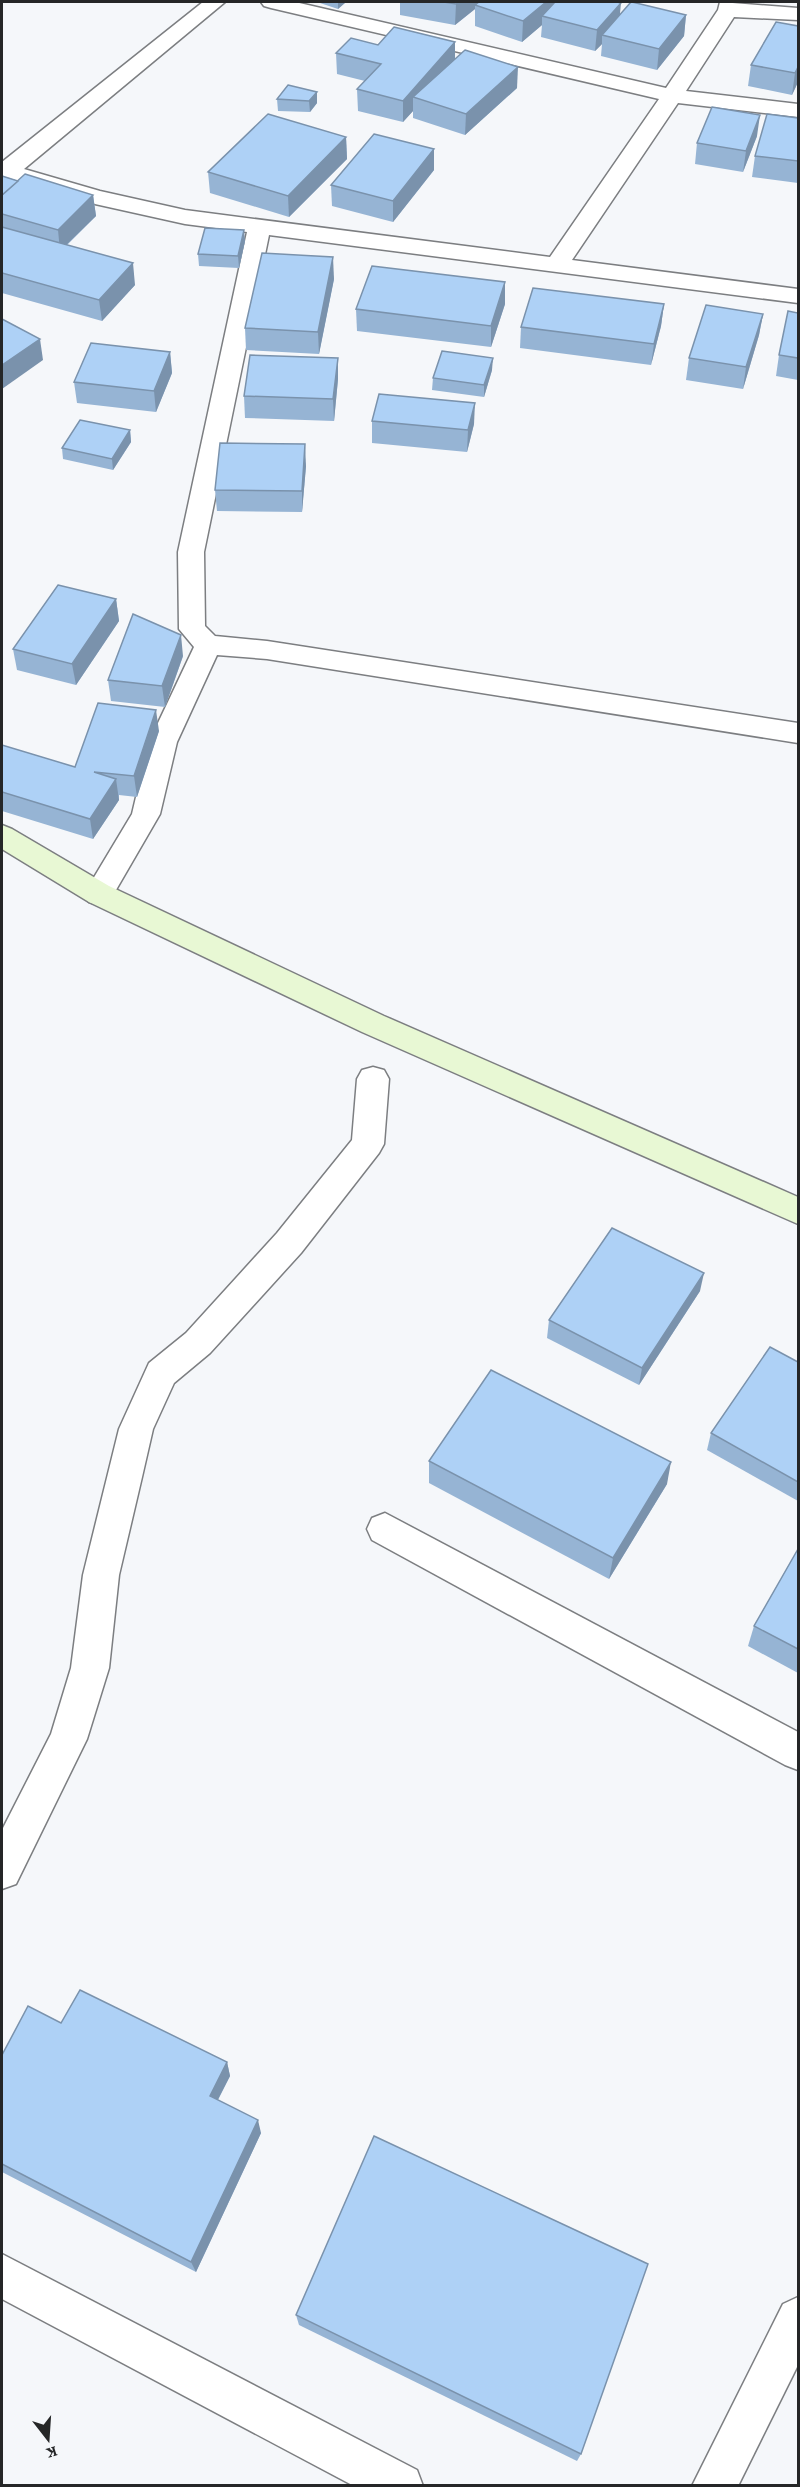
<svg xmlns="http://www.w3.org/2000/svg" width="800" height="2487" font-family="'Crimson Pro',serif">
<style>
.lines{fill:none;stroke-linecap:round;stroke-linejoin:round}
.lane-casing{stroke:#7c7e81;stroke-width:3}
.street-casing{stroke:#7c7e81;stroke-width:3}
.secondary-casing{stroke:#7c7e81;stroke-width:3}
.lane{fill:#fff;fill-rule:evenodd}
.street{fill:#fff;fill-rule:evenodd}
.secondary{fill:#e8f8d4;fill-rule:evenodd}
.wall{fill:#96b4d4}
.shaded-wall{fill:#7a92ac}
.building{fill:#aed1f6;stroke:#7a92ac;stroke-width:1.5}
</style>
<rect width="100%" height="100%" fill="#f5f7fa"/>
<g class="lines">
<defs>
<polygon id="lane" points="373,1067 384,1070 389,1079 384,1144 379,1153 301,1253 210,1353 174,1383 153,1429 142,1477 119,1575 109,1668 87,1739 16,1884 2,1889 2,1830 51,1734 71,1668 83,1575 119,1429 149,1363 186,1333 277,1233 352,1140 357,1079 362,1070"/>
<g id="street">
<polygon points="203,2 225,2 24,169 100,191 185,210 550,257 659,99 271,8 264,6 261,2 295,2 666,88 718,10 720,2 798,8 798,20 734,17 686,91 798,104 798,117 678,103 572,260 798,289 798,303 269,235 204,552 205,626 215,636 267,641 798,723 798,743 267,659 217,655 177,742 160,814 109,902 99,905 89,902 84,894 132,814 149,742 194,647 179,629 178,552 247,232 185,224 95,204 2,176 2,162"/>
<polygon points="385,1513 798,1732 798,1770 785,1765 372,1540 367,1529 372,1518"/>
<polygon points="2,2254 417,2470 423,2486 354,2486 2,2299"/>
<polygon points="798,2297 798,2365 738,2486 692,2486 783,2304"/>
</g>
<polygon id="secondary" points="2,825 12,829 109,886 384,1016 798,1197 798,1224 362,1032 89,902 2,849"/>
</defs>
<use href="#lane" class="lane-casing"/>
<use href="#street" class="street-casing"/>
<use href="#secondary" class="secondary-casing"/>
<use href="#lane" class="lane"/>
<use href="#street" class="street"/>
<use href="#secondary" class="secondary"/>
</g>
<g class="wall">
<polygon points="317,2 346,2 338,9"/>
<polygon points="400,2 617,2 620,14 686,15 684,36 657,70 601,56 602,44 595,51 541,37 542,25 522,42 475,26 475,9 455,25 400,15"/>
<polygon points="776,22 798,82 792,95 748,86 751,65"/>
<polygon points="455,42 455,59 517,88 465,135 413,118 413,111 403,122 358,111 357,89 365,81 337,74 336,53 378,45"/>
<polygon points="288,85 317,103 310,112 278,111 277,99"/>
<polygon points="798,118 798,183 752,177 755,156"/>
<polygon points="757,136 743,172 695,164 697,143"/>
<polygon points="346,137 347,159 289,217 210,193 208,172"/>
<polygon points="434,149 434,170 393,222 332,206 331,185"/>
<polygon points="2,176 18,181 93,195 96,216 67,245 135,285 102,321 2,293"/>
<polygon points="245,241 239,268 199,266 198,254"/>
<polygon points="334,279 319,354 246,350 245,328"/>
<polygon points="505,282 505,304 491,347 357,331 356,309"/>
<polygon points="664,304 661,326 651,365 520,348 521,327"/>
<polygon points="798,313 798,380 776,376 779,355"/>
<polygon points="763,314 759,335 743,389 686,380 689,358"/>
<polygon points="170,352 172,373 156,412 77,403 74,382"/>
<polygon points="338,358 338,379 334,421 245,418 244,396"/>
<polygon points="492,370 484,397 432,390 433,378"/>
<polygon points="372,421 474,424 467,452 372,443"/>
<polygon points="130,430 131,442 113,470 63,459 62,448"/>
<polygon points="306,466 302,512 217,511 215,490"/>
<polygon points="116,599 119,621 76,685 17,670 13,649"/>
<polygon points="183,656 165,707 111,701 108,680"/>
<polygon points="159,731 137,797 119,795 119,800 93,839 2,811 2,745 75,767"/>
<polygon points="700,1291 639,1385 547,1338 549,1320"/>
<polygon points="798,1362 798,1501 707,1450 711,1433"/>
<polygon points="429,1461 667,1484 609,1579 429,1483"/>
<polygon points="798,1549 798,1673 748,1646 754,1626"/>
<polygon points="61,2023 227,2062 230,2076 218,2100 261,2133 196,2272 2,2172 2,2055"/>
<polygon points="296,2315 581,2454 577,2461 299,2325"/>
</g>
<g class="shaded-wall">
<polygon points="338,2 346,2 338,9"/>
<polygon points="458,2 484,2 475,5 475,9 455,25 456,4"/>
<polygon points="546,2 565,2 542,16 542,25 522,42 523,21"/>
<polygon points="621,3 619,24 602,35 602,44 595,51 597,30"/>
<polygon points="686,15 684,36 657,70 659,49"/>
<polygon points="455,42 455,63 413,97 413,111 403,122 403,101"/>
<polygon points="518,67 517,88 465,135 466,114"/>
<polygon points="798,67 798,82 792,95 795,73"/>
<polygon points="317,92 317,103 310,112 309,101"/>
<polygon points="760,115 757,136 743,172 746,151"/>
<polygon points="346,137 347,159 289,217 288,196"/>
<polygon points="434,149 434,170 393,222 393,201"/>
<polygon points="93,195 96,216 60,251 58,230"/>
<polygon points="244,230 245,241 239,268 238,256"/>
<polygon points="333,257 334,279 319,354 318,332"/>
<polygon points="133,263 135,285 102,321 99,300"/>
<polygon points="505,282 505,304 491,347 491,326"/>
<polygon points="664,304 661,326 651,365 654,344"/>
<polygon points="763,314 759,335 743,389 746,367"/>
<polygon points="40,339 43,360 2,389 2,365"/>
<polygon points="170,352 172,373 156,412 154,391"/>
<polygon points="338,358 338,379 334,421 333,399"/>
<polygon points="493,358 492,370 484,397 484,385"/>
<polygon points="475,403 474,424 467,452 468,430"/>
<polygon points="130,430 131,442 113,470 112,459"/>
<polygon points="305,444 306,466 302,512 302,491"/>
<polygon points="116,599 119,621 76,685 72,664"/>
<polygon points="181,635 183,656 165,707 162,686"/>
<polygon points="156,710 159,731 137,797 134,776"/>
<polygon points="116,779 119,800 93,839 90,819"/>
<polygon points="704,1273 700,1291 639,1385 642,1368"/>
<polygon points="671,1462 667,1484 609,1579 613,1558"/>
<polygon points="227,2062 230,2076 213,2109 210,2096"/>
<polygon points="258,2120 261,2133 196,2272 191,2262"/>
</g>
<g class="building">
<polygon points="444,2 458,2 456,4"/>
<polygon points="479,2 546,2 523,21 475,5"/>
<polygon points="555,2 617,2 621,3 597,30 542,16"/>
<polygon points="631,2 632,2 686,15 659,49 602,35"/>
<polygon points="776,22 798,26 798,67 795,73 751,65"/>
<polygon points="394,27 455,42 403,101 357,89 381,64 336,53 351,38 378,45"/>
<polygon points="465,50 518,67 466,114 413,97"/>
<polygon points="288,85 317,92 309,101 277,99"/>
<polygon points="712,107 760,115 746,151 697,143"/>
<polygon points="268,114 346,137 288,196 208,172"/>
<polygon points="767,114 798,118 798,161 755,156"/>
<polygon points="374,134 434,149 393,201 331,185"/>
<polygon points="25,174 93,195 58,230 2,214 2,195"/>
<polygon points="2,176 18,181 2,195"/>
<polygon points="2,227 133,263 99,300 2,273"/>
<polygon points="205,228 244,230 238,256 198,254"/>
<polygon points="262,253 333,257 318,332 245,328"/>
<polygon points="372,266 505,282 491,326 356,309"/>
<polygon points="533,288 664,304 654,344 521,327"/>
<polygon points="706,305 763,314 746,367 689,358"/>
<polygon points="788,311 798,313 798,358 779,355"/>
<polygon points="2,319 40,339 2,365"/>
<polygon points="91,343 170,352 154,391 74,382"/>
<polygon points="442,351 493,358 484,385 433,378"/>
<polygon points="250,355 338,358 333,399 244,396"/>
<polygon points="379,394 475,403 468,430 372,421"/>
<polygon points="80,420 130,430 112,459 62,448"/>
<polygon points="220,443 305,444 302,491 215,490"/>
<polygon points="58,585 116,599 72,664 13,649"/>
<polygon points="133,614 181,635 162,686 108,680"/>
<polygon points="98,703 156,710 134,776 94,772 116,779 90,819 2,792 2,745 75,767"/>
<polygon points="612,1228 704,1273 642,1368 549,1320"/>
<polygon points="770,1347 798,1362 798,1482 711,1433"/>
<polygon points="491,1370 671,1462 613,1558 429,1461"/>
<polygon points="798,1549 798,1649 754,1626"/>
<polygon points="80,1990 227,2062 210,2096 258,2120 191,2262 2,2164 2,2055 28,2006 61,2023"/>
<polygon points="374,2136 648,2264 581,2454 296,2315"/>
</g>
<rect width="800" height="2487" fill="none" stroke="#252627" stroke-width="6"/>
<g transform="translate(48 2439) rotate(163)" stroke="#f5f7fa" stroke-width="4.5" paint-order="stroke">
<path d="M0-4.5L10 22L0 15L-10 22Z" fill="#252627"/>
<text y="-9" font-size="16" font-weight="bold" text-anchor="middle" fill="#252627">K</text>
</g>
</svg>
